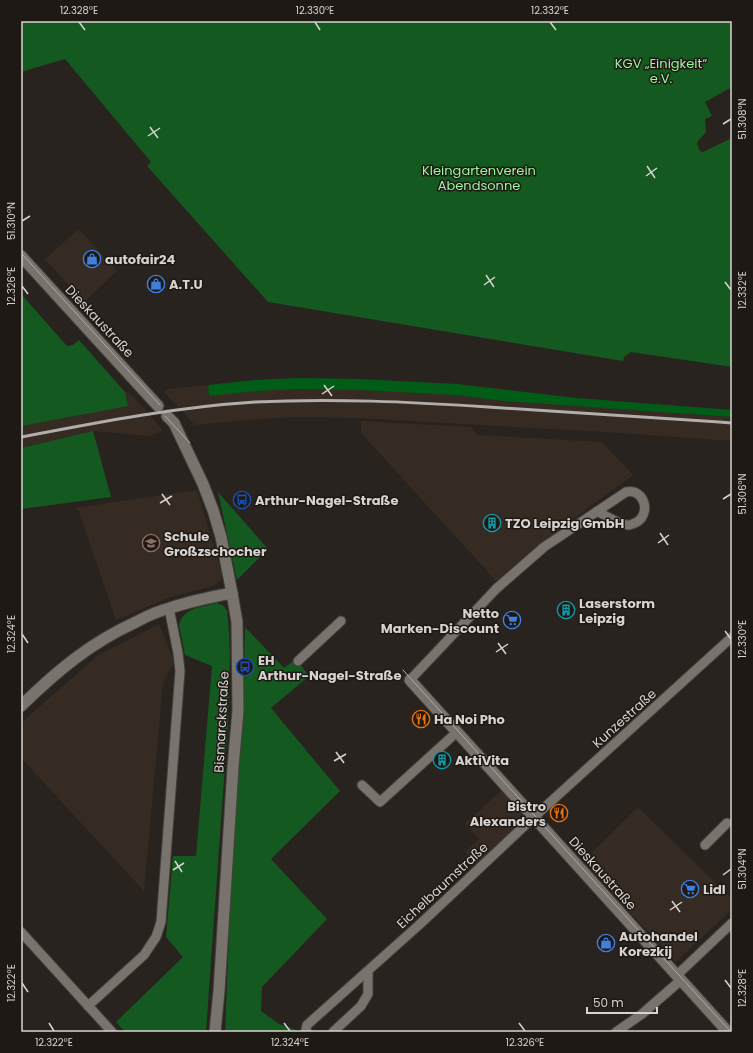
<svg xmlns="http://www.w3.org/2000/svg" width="753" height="1053" font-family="Poppins,sans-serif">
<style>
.built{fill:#352b23}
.green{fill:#14591f}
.forest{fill:#005c16}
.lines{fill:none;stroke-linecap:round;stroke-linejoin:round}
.minor-casing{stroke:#44403c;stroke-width:11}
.tertiary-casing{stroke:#44403c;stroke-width:13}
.secondary-casing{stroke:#44403c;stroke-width:13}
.minor{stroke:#79736d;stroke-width:9}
.tertiary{stroke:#79736d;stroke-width:11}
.secondary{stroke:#79736d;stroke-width:11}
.tram{stroke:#b1adaa;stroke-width:1}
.rail{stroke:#b1adaa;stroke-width:3}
.ticks{fill:none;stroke:#d7d3d0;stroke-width:1.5}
.labels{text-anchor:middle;stroke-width:3;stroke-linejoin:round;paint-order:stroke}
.park-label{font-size:13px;fill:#95f99b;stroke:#1f1915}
.poi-label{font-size:13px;font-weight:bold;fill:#d7d3d0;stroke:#1f1915;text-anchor:start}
.street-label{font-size:13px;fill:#d7d3d0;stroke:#1f1915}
.neatline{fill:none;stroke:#d7d3d0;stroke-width:1.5}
.ticks-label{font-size:10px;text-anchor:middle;fill:#d7d3d0}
</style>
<rect width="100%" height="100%" fill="#28231e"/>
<g class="built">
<polygon points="79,229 117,271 84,302 45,259"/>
<polygon points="299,378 359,379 457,384 576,398 732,410 732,441 620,433 358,418 299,417 258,419 195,425 164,392 168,389 208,385 255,380"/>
<polygon points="125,392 132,395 162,429 160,432 150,436 93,431 21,448 21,414"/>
<polygon points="361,421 471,427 478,435 602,442 633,475 535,547 497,582 361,433"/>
<polygon points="197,490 222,574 221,580 213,586 168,598 116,620 79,512 75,508"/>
<polygon points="159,624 174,661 163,683 144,891 21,758 21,723 97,656"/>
<polygon points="502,790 531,822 479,868 465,852 479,839 465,823"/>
<polygon points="638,807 732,899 732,909 676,962 583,861"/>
</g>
<g class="green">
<polygon points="21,21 732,21 732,87 705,102 712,116 705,119 706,132 698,141 697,144 700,151 703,152 732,138 732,367 631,352 624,357 623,361 268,302 147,166 151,162 65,59 21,72"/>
<polygon points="21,294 67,346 73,345 79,340 125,392 128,406 21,426"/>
<polygon points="93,431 111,497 21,509 21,448"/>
<polygon points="218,492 268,549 237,580 235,571"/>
<path d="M217 603 224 606 227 611 229 632 230 656 228 723 206 1032H125L116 1022 183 957 166 937 173 856H196L212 666 185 655 179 625C183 607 203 607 217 603Z"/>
<polygon points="245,627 284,668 296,659 309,676 271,708 340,791 271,859 327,919 262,987 261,1011 279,1024 294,1029 297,1032 225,1032 232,854 243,707"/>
</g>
<polygon class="forest" points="299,378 359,379 457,384 576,398 732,410 732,417 505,401 456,395 359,390 299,389 256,391 209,396 208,385 255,380"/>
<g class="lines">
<defs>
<g id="minor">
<polyline points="298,661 341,621"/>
<path d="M410 680 496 589 544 547 626 492C645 488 652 515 635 523 634 523 631 525 629 525 620 525 606 516 597 511"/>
<polyline points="362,785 380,802 457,732"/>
<polyline points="705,845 727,823"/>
<polyline points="21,932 112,1032"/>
<polyline points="677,975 732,923"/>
<polyline points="88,1006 144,955 156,937 161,922 180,671 178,653 169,608"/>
<polyline points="307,1032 306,1029 307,1025 419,925 535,816 732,637"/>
<polyline points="333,1032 361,1006 368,994 368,971"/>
<polyline points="616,1032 642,1014 681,980"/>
</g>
<g id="tertiary">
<polyline points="174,423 203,484 213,510 221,537 232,593 237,622 238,711 233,767 219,991 215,1032"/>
<path d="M21 706C57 671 90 643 136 622 147 616 158 611 170 608 191 601 211 597 232 593"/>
</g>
<g id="secondary">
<polyline points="21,256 158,406"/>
<polyline points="167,416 174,423"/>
<polyline points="410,680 728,1032"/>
</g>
</defs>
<use href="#minor" class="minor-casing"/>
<use href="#tertiary" class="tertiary-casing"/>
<use href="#secondary" class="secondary-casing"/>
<use href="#minor" class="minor"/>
<use href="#tertiary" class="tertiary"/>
<use href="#secondary" class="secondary"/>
<g class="tram">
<polyline points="21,253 160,405"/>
<polyline points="165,416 190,443"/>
<polyline points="403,670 678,974 731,1032"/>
</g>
<path class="rail" d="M21 437C99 422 176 407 255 402 333 398 411 402 488 407 570 412 651 417 732 423"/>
</g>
<path class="ticks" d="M79 22 85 30M315 22 320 30M550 22 556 30M723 124 731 119M150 127 158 138M148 136 160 128M647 166 655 178M646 176 657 168M22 221 30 216M486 275 494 287M725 282 731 290M484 285 495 277M22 286 28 294M324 385 332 396M322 394 334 386M162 494 170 505M723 499 731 494M160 503 172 496M660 533 668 545M658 543 669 535M725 631 731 639M22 634 28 643M498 643 506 654M496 652 508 644M336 752 344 763M334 761 346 754M175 861 182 872M173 870 184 863M723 875 731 869M672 901 680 912M670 910 682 902M725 980 731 988M22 983 28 992M49 1023 54 1031M284 1023 290 1031M519 1023 525 1031"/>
<defs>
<symbol id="shop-ring" viewBox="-11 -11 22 22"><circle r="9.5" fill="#1f1915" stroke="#3f7fe0" stroke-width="1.5"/><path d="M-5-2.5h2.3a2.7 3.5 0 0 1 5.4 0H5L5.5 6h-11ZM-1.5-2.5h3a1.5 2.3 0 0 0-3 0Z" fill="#3f7fe0"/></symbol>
<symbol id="bus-ring" viewBox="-11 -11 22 22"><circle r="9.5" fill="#1f1915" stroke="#1a4fb4" stroke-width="1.5"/><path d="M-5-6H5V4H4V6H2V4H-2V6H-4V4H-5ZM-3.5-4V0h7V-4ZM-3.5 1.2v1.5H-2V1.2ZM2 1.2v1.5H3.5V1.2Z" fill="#1a4fb4"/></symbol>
<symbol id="building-ring" viewBox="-11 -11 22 22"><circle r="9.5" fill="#1f1915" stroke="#0f9aa8" stroke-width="1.5"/><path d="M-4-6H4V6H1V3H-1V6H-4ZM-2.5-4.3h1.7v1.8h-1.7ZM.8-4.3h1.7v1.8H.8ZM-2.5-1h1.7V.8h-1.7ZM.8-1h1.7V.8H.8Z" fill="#0f9aa8"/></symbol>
<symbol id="school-ring" viewBox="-11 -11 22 22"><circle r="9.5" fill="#1f1915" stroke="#8d6e63" stroke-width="1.5"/><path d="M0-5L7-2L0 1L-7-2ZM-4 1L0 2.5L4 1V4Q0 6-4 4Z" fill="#8d6e63"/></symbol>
<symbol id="supermarket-ring" viewBox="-11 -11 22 22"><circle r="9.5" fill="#1f1915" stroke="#3f7fe0" stroke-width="1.5"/><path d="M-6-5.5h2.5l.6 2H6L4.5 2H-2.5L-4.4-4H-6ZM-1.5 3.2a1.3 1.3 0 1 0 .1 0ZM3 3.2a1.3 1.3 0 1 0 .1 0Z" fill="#3f7fe0"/></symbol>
<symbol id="restaurant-ring" viewBox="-11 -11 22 22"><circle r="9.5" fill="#1f1915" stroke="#e8710a" stroke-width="1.5"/><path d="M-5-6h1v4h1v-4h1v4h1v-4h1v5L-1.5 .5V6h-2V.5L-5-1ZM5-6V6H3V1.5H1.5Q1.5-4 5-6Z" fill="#e8710a"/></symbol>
</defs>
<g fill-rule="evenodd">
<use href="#shop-ring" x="82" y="249" width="20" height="20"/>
<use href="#shop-ring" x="146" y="274" width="20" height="20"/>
<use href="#bus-ring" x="232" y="490" width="20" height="20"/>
<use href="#building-ring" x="482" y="513" width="20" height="20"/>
<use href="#school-ring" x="141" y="533" width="20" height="20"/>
<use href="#building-ring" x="556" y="600" width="20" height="20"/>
<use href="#supermarket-ring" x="502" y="610" width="20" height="20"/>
<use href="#bus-ring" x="235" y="657" width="20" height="20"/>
<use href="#restaurant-ring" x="411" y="709" width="20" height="20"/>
<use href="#building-ring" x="432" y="750" width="20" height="20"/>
<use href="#restaurant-ring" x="549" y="803" width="20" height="20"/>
<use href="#supermarket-ring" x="680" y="879" width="20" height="20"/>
<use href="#shop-ring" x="596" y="933" width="20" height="20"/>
</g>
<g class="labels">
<g class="park-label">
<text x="661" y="68">KGV „Einigkeit“<tspan x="661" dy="15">e.V.</tspan></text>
<text x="479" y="175">Kleingartenverein<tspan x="479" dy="15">Abendsonne</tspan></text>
</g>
<g class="poi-label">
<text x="105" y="264">autofair24</text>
<text x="169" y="289">A.T.U</text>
<text x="255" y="505">Arthur-Nagel-Straße</text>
<text x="505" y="528">TZO Leipzig GmbH</text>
<text x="164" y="541">Schule<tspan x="164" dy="15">Großzschocher</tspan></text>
<text x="579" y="608">Laserstorm<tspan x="579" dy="15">Leipzig</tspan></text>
<text x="499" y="618" text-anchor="end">Netto<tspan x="499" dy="15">Marken-Discount</tspan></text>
<text x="258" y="665">EH<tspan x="258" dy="15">Arthur-Nagel-Straße</tspan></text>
<text x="434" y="724">Ha Noi Pho</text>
<text x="455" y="765">AktiVita</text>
<text x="546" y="811" text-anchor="end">Bistro<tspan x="546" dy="15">Alexanders</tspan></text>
<text x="703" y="894">Lidl</text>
<text x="619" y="941">Autohandel<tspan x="619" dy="15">Korezkij</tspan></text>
</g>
<g class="street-label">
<text transform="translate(100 321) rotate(47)" y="5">Dieskaustraße</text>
<text transform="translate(624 718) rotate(-42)" y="5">Kunzestraße</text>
<text transform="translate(221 722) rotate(-87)" y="5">Bismarckstraße</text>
<text transform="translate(603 873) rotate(48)" y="5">Dieskaustraße</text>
<text transform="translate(442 885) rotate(-43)" y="5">Eichelbaumstraße</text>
</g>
</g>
<rect width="753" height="1053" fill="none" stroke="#1f1915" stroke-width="44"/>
<path d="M587 1007v6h70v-6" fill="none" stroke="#d7d3d0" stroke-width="2"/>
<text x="593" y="1007" font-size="12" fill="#d7d3d0" stroke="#1f1915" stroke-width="3" paint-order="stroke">50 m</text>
<rect x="22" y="22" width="709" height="1009" class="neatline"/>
<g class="ticks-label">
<text x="79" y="14">12.328°E</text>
<text x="315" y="14">12.330°E</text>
<text x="550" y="14">12.332°E</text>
<text transform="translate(742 119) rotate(-90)" y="4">51.308°N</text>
<text transform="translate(11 221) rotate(-90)" y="4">51.310°N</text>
<text transform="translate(11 286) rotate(-90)" y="4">12.326°E</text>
<text transform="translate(742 290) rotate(-90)" y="4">12.332°E</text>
<text transform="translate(742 494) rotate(-90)" y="4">51.306°N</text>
<text transform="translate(11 634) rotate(-90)" y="4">12.324°E</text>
<text transform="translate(742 639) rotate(-90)" y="4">12.330°E</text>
<text transform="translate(742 869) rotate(-90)" y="4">51.304°N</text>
<text transform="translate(11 983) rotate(-90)" y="4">12.322°E</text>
<text transform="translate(742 988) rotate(-90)" y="4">12.328°E</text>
<text x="54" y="1046">12.322°E</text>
<text x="290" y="1046">12.324°E</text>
<text x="525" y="1046">12.326°E</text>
</g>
</svg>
